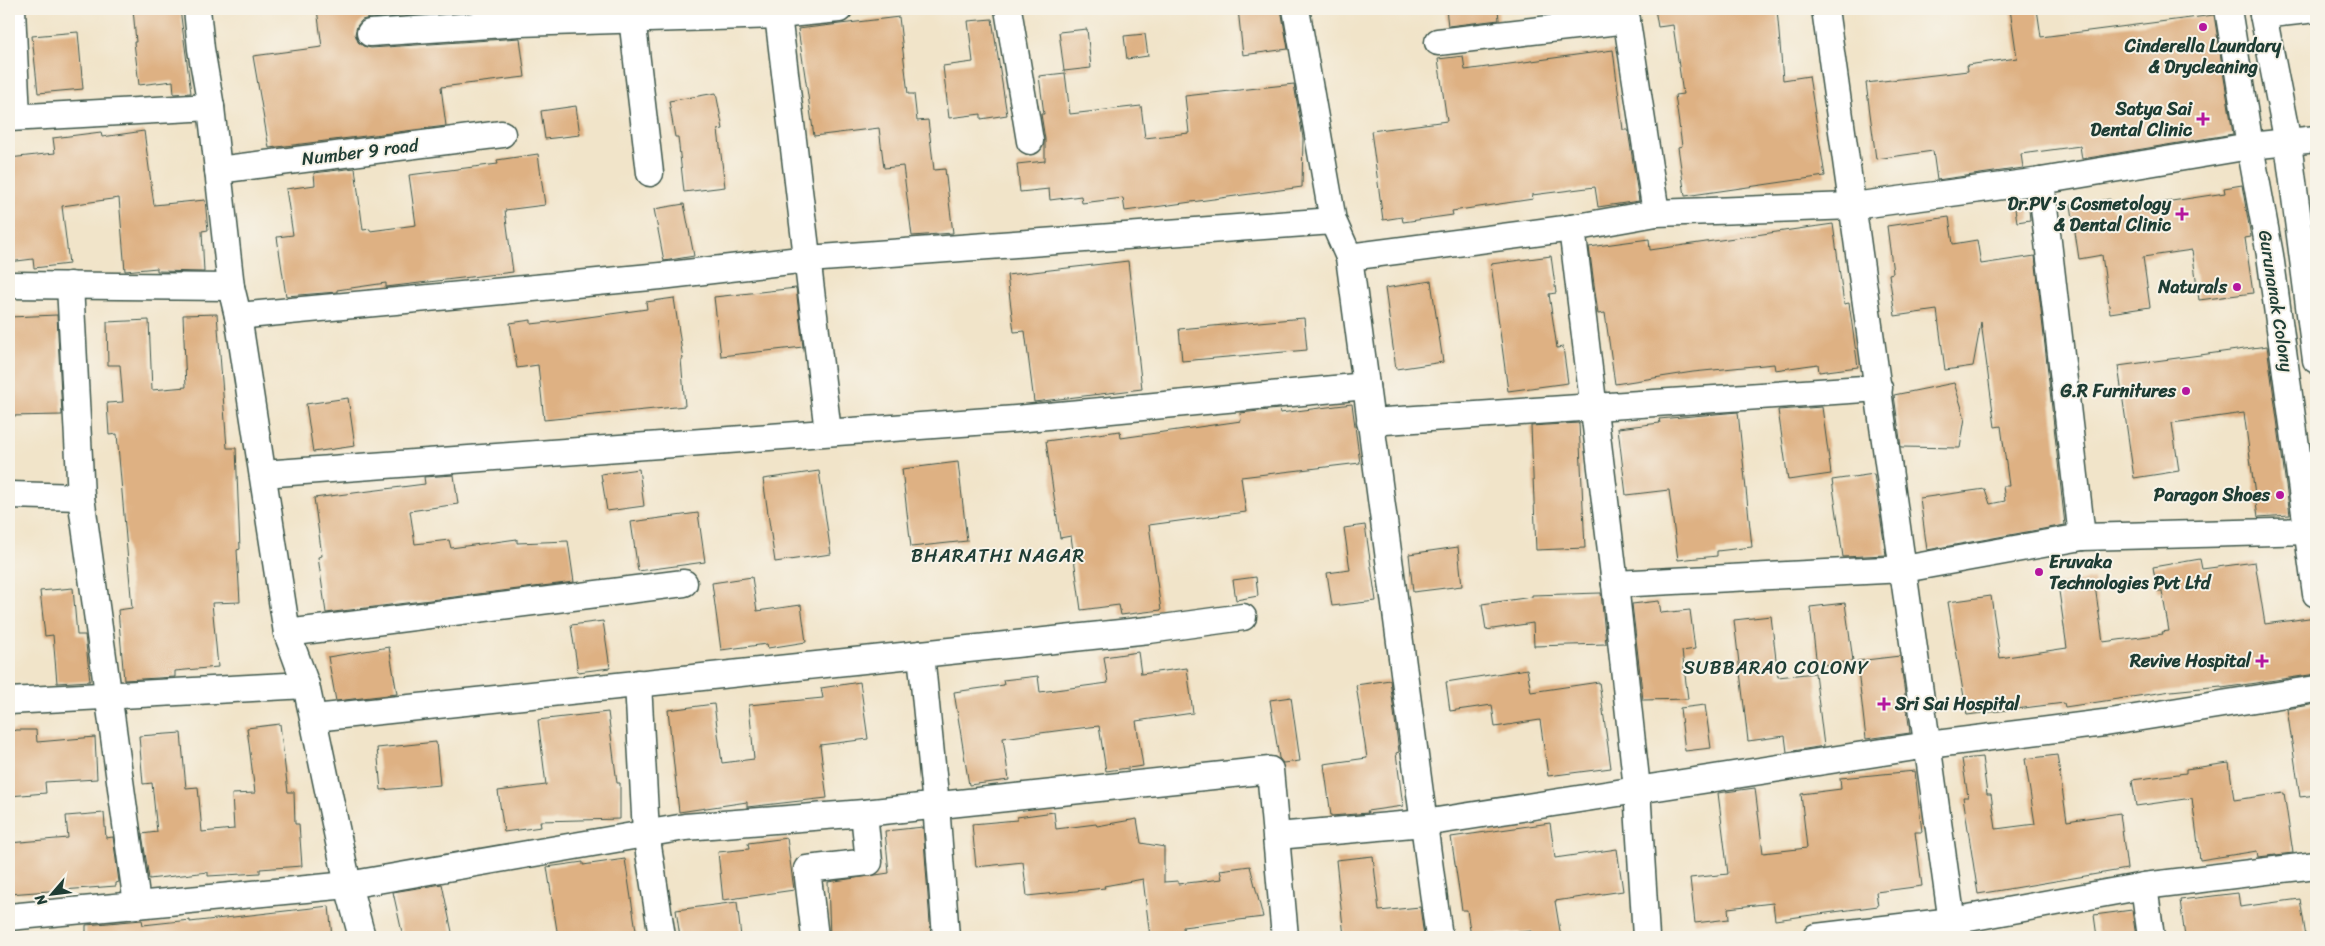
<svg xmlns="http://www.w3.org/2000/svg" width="2325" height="946" font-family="Sriracha,sans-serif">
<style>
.building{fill:#deb183}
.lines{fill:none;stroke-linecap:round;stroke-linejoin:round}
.minor-casing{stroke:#3e564a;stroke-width:29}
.minor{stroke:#fff;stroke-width:26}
.poi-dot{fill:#b5179e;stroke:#f7f3e8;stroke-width:2}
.labels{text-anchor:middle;stroke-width:4;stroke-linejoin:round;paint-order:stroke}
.poi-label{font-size:18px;font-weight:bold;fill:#1f3d34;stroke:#f7f3e8;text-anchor:end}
.street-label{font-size:18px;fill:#1f3d34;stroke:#f7f3e8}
.neighbourhood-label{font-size:19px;letter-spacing:1px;fill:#1f3d34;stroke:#f7f3e8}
</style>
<rect width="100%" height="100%" fill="#f7f3e8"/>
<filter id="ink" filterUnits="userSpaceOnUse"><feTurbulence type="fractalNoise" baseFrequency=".02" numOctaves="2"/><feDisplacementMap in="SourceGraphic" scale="10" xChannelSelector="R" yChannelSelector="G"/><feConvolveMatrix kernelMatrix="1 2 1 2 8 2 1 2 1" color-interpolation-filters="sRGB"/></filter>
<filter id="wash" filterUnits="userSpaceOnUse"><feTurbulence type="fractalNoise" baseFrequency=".0096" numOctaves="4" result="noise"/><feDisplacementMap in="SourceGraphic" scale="20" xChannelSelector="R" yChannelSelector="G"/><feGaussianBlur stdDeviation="1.12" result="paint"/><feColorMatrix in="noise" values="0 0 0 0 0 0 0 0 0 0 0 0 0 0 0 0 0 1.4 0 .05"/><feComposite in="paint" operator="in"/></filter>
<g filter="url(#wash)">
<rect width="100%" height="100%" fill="#f1e4c9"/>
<g id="blocks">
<g class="building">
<polygon points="133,9 180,9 191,93 174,94 173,81 139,85 134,42 136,42"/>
<polygon points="317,9 507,9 369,18 362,20 357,26 355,34 358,42 363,46 371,48 520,38 525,77 441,87 446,126 269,148 253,56 322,47"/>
<polygon points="1238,9 1281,9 1288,49 1243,55"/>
<polygon points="1446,9 1498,9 1499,20 1448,26"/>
<polygon points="1655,9 1777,9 1783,80 1809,76 1825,176 1685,196 1678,147 1682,146 1675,95 1683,94 1673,25 1658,27"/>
<polygon points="2010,9 2037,9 2041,37 2214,15 2233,134 2082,159 2080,146 2021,154 2023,168 1937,180 1933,151 1876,159 1866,83 1968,71 1967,65 2017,58"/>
<polygon points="899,17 908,94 914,94 917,121 928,120 934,170 945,169 953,233 912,236 903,166 884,168 879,128 814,136 798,29"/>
<polygon points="992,19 1007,115 981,119 981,114 949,118 943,66 973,62 968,21"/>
<polygon points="1087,29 1091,68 1064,71 1059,32"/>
<polygon points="78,32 83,89 38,93 32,36"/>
<polygon points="1145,34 1148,56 1127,59 1124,36"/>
<polygon points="1613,50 1623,130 1628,130 1639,201 1598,207 1595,187 1532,195 1533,199 1452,211 1453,215 1403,222 1402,217 1383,220 1371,131 1447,121 1438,59 1463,56 1465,70"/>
<polygon points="1065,73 1070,114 1141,106 1145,138 1189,133 1185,96 1294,84 1303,138 1302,187 1125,211 1123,198 1082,203 1081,196 1050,200 1049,189 1020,192 1017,164 1045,161 1045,139 1041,114 1044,114 1039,76"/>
<polygon points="716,93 723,129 718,130 725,187 684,192 678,137 675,137 669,101"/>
<polygon points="576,106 580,135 545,139 541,111"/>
<polygon points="144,131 154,205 205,200 208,230 202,231 204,272 157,271 157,268 125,271 119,198 62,206 69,264 34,268 33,259 9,262 9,158 55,153 53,138 101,132 102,137"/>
<polygon points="538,154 545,205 505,210 513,272 386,287 386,283 337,290 337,292 286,296 277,237 293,235 286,189 315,185 314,173 355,168 363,230 370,229 370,231 416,225 409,175 498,164 497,160"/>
<polygon points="2242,185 2251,237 2245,238 2253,293 2199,300 2192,250 2143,257 2150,307 2110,313 2102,255 2079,259 2071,205 2110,199 2112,210 2225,193 2224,188"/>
<polygon points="2028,200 2030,220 2017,222 2014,202"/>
<polygon points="684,204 694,256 664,261 654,209"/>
<polygon points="1949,217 1953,244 1977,240 1981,264 2035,256 2065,525 1927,550 1920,498 1985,489 1990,504 2005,501 2003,486 2009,486 2001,426 1995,427 1981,322 1973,366 1945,370 1937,310 1895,316 1889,274 1893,273 1887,226"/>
<polygon points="1833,224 1844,304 1849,303 1858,367 1819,372 1818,364 1775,370 1774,364 1693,372 1615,384 1605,313 1598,314 1589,247 1649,239 1650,250"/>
<polygon points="1551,256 1556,293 1549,294 1557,348 1563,347 1568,383 1508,391 1491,264"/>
<polygon points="1128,261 1142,389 1034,402 1025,331 1014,332 1007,275"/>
<polygon points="1431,281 1443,362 1396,369 1385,288"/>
<polygon points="796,288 803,347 721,356 714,297"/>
<polygon points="674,298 683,359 681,359 685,406 544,420 538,365 517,368 510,323 531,320 531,324 559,321 647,309 646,302"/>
<polygon points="217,314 227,448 236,448 240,549 237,550 240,602 212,603 218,667 175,671 175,677 124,680 118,610 132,608 117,434 109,435 107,403 123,402 120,365 108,365 107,322 149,320 152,390 186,387 183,315"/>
<polygon points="57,315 62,415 9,416 9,317"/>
<polygon points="1304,318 1307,350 1182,361 1179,329"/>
<polygon points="2267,346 2290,515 2258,517 2244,413 2172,423 2179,471 2134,478 2118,366"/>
<polygon points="1954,383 1965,418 1960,448 1901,447 1894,395"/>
<polygon points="348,398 355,446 313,452 306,404"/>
<polygon points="1352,404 1360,463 1241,477 1246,512 1149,525 1161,610 1121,615 1119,605 1081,610 1071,536 1060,538 1046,441 1120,431 1121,438 1241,421 1240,413 1279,409 1280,413"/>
<polygon points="1822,407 1831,474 1788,480 1778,410"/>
<polygon points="1738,412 1752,547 1717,551 1717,556 1678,560 1669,490 1626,495 1618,428 1660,423 1659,419"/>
<polygon points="1579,423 1585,548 1536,550 1531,426"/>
<polygon points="958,462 967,541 911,547 902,469"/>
<polygon points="639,469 644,506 607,511 601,474"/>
<polygon points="819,471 831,554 775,562 763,479"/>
<polygon points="1874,474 1886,555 1843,557 1832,480"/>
<polygon points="454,475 458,504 410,511 415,544 449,540 451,548 517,539 517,543 568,541 574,582 326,613 318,557 322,556 314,498 425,484 424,477"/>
<polygon points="698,513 705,562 638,571 631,522"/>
<polygon points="1365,525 1376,601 1332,606 1327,573 1350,570 1344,528"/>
<polygon points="1458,547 1462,586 1413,592 1409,554"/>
<polygon points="2200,559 2202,569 2255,562 2265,624 2316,617 2316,674 2222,688 2221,686 2171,691 2065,707 2064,703 1967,715 1948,602 1991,596 2000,658 2067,648 2058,584 2094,579 2103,642 2163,634 2162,632 2169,631 2162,591 2157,591 2153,567"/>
<polygon points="752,577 757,611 801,605 806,642 768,648 767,644 721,650 712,583"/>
<polygon points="1256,577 1258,596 1236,600 1233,580"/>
<polygon points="73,588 77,635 85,635 90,681 57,683 53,635 45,636 40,591"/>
<polygon points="1601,593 1606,644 1534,646 1533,623 1486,630 1482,604 1532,597 1532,595"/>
<polygon points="1659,601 1661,613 1690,610 1695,649 1682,651 1688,699 1643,700 1632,604"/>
<polygon points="1845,603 1853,661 1817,666 1810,607"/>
<polygon points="1771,616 1778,677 1815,673 1824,746 1787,752 1785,736 1748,741 1734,620"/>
<polygon points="603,621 610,668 578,672 571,625"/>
<polygon points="389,647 397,694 336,701 328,657"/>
<polygon points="1138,652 1141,674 1187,668 1193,713 1136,721 1143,766 1106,771 1099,726 1063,730 1003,738 1009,780 969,785 954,692 1004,685 1003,680 1038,676 1040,692 1108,683 1104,657"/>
<polygon points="1900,656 1910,733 1866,739 1857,661"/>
<polygon points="1527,669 1531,692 1599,682 1611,768 1548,776 1540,720 1495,727 1492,705 1450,711 1446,682"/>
<polygon points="1390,680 1399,752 1396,753 1403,806 1367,811 1368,813 1331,816 1324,764 1367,758 1356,685"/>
<polygon points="860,682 868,739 820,745 827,798 747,807 747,802 679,812 668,710 714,704 722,763 754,759 749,705 823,698 821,688"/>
<polygon points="1291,697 1300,761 1283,763 1279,758 1270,700"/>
<polygon points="2316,704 2316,795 2300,797 2287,709"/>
<polygon points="1705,705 1711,748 1685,751 1680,708"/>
<polygon points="608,712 617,783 620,783 620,819 540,821 541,827 504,832 498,791 546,785 538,720"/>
<polygon points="280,724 288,792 294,792 295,824 299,824 302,866 260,869 260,873 208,876 208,872 149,879 142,834 157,832 152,783 143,784 139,736 181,733 186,788 198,787 202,832 234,829 232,794 255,793 247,728"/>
<polygon points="16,730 36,730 37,742 95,737 97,779 45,782 46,793 9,796 9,732"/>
<polygon points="436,742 440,785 381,790 377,748"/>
<polygon points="2057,755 2067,821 2120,813 2127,869 1978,894 1963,797 1968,797 1962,759 1982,757 1987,794 1991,794 1996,829 2035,824 2025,759"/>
<polygon points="2229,763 2234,800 2284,793 2293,853 2258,857 2257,851 2200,860 2192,798 2136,806 2132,780 2186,773 2186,769"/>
<polygon points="1915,771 1922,832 1915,832 1922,886 1876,892 1878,906 1775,920 1773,903 1728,908 1729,919 1695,923 1690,878 1728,874 1718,793 1755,788 1763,853 1807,848 1801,794 1841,789 1840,778"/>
<polygon points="1054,812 1056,829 1096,824 1097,826 1137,819 1141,843 1164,847 1164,882 1178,881 1178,884 1222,879 1220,870 1250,866 1263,917 1183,927 1184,937 1150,937 1143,879 1104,886 1105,888 1027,896 1023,862 976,867 972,824 1017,820 1017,817"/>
<polygon points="104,813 106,838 113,837 119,882 116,883 116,886 9,894 9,843 68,838 66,816"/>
<polygon points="1550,823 1555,858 1617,849 1623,891 1555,901 1561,937 1533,937 1532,931 1471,937 1467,910 1462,910 1451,837"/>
<polygon points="923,827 931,937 830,937 828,882 889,873 885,831"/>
<polygon points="787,838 794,890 723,900 718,852 749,849 748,843"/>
<polygon points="1373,856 1379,911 1420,907 1424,937 1344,937 1336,860"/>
<polygon points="625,859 637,937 558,937 547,867 583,862 583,865"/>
<polygon points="442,884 453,937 403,937 393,892"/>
<polygon points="2238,893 2240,907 2300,899 2306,937 2185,937 2180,900"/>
<polygon points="737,902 741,937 680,937 676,910"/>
<polygon points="329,906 332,937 86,937 86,925 142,920 143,925 190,920 190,922"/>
<polygon points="2132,910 2136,937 2097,937 2094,915"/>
</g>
</g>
</g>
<g filter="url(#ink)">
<use href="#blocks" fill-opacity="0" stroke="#3e564a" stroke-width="1"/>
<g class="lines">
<defs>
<g id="minor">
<polyline points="12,9 17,117"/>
<polyline points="197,9 201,49 211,107 231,287 238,316 287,633 306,685 348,885 362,937"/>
<polyline points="631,9 650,173"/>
<polyline points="1008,9 1030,141"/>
<polyline points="1296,9 1333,221 1349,257 1439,937"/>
<polyline points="1625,9 1656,213"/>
<polyline points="1825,9 1954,937"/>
<polyline points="2228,9 2250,146 2270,255 2316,594"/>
<polyline points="2262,9 2288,143 2316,360"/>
<polyline points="778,15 828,432"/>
<polyline points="2263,15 2316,9"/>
<polyline points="370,33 519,23 778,15 839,9"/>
<polyline points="1438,42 1627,20"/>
<polyline points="9,118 211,107"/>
<polyline points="218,170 502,134"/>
<polyline points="2041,181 2082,537"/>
<polyline points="1572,228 1615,584 1637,789 1646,937"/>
<polyline points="1349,257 1572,228 1656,213 1853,206 2041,181 2250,146 2316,139"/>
<polyline points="9,285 231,287"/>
<polyline points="70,285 81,497 137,904"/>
<polyline points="238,316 661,276 808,259 1333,221"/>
<polyline points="1370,422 1879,388"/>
<polyline points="263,474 1016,419 1366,386"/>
<polyline points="9,495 81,497"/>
<polyline points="1615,584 1904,569 2082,537 2309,531"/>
<polyline points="287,633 684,583"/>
<polyline points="921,654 936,805 946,937"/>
<polyline points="638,683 646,833 662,937"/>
<polyline points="9,701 306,685"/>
<polyline points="314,718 1149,630 1243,617"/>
<polyline points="1277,836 1424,823 1928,745 2104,723 2316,689"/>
<polyline points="2144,886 2151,937"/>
<polyline points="9,917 348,885 685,827 864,813 1270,770 1285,937"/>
<polyline points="815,937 807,869 869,862 864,813"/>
<polyline points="1816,937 1952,921 2144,886 2316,865"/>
</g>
</defs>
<use href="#minor" class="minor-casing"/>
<use href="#minor" class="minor"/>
</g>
</g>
<g class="poi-dot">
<circle cx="2203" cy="27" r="5"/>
<path d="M2200.5 111.5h5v5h5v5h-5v5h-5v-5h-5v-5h5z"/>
<path d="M2179.5 206.5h5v5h5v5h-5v5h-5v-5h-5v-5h5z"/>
<circle cx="2237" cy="287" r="5"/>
<circle cx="2186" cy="391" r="5"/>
<circle cx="2280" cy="495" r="5"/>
<circle cx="2039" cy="572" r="5"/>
<path d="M2259.5 653.5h5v5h5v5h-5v5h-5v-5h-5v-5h5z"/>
<path d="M1881.5 696.5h5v5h5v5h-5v5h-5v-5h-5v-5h5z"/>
</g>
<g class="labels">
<g class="poi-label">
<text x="2203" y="52" text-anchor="middle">Cinderella Laundary<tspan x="2203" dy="21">&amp; Drycleaning</tspan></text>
<text x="2192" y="115">Satya Sai<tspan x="2192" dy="21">Dental Clinic</tspan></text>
<text x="2171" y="210">Dr.PV's Cosmetology<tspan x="2171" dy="21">&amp; Dental Clinic</tspan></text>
<text x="2227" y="293">Naturals</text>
<text x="2176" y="397">G.R Furnitures</text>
<text x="2270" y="501">Paragon Shoes</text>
<text x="2049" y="568" text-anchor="start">Eruvaka<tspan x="2049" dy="21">Technologies Pvt Ltd</tspan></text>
<text x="2251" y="667">Revive Hospital</text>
<text x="1895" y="710" text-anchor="start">Sri Sai Hospital</text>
</g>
<g class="street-label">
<text transform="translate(360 152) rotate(-7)" y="6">Number 9 road</text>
<text transform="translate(2276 301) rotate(81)" y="6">Gurunanak Colony</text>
</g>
<g class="neighbourhood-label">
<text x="998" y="562">BHARATHI NAGAR</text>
<text x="1776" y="674">SUBBARAO COLONY</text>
</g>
</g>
<rect width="2325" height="946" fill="none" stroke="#f7f3e8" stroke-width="30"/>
<g transform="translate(52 894) rotate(242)" stroke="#f7f3e8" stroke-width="4" paint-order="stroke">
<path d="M0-4L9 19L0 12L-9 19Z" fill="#1f3d34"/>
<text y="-8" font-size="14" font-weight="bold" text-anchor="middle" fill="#1f3d34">N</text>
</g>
</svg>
